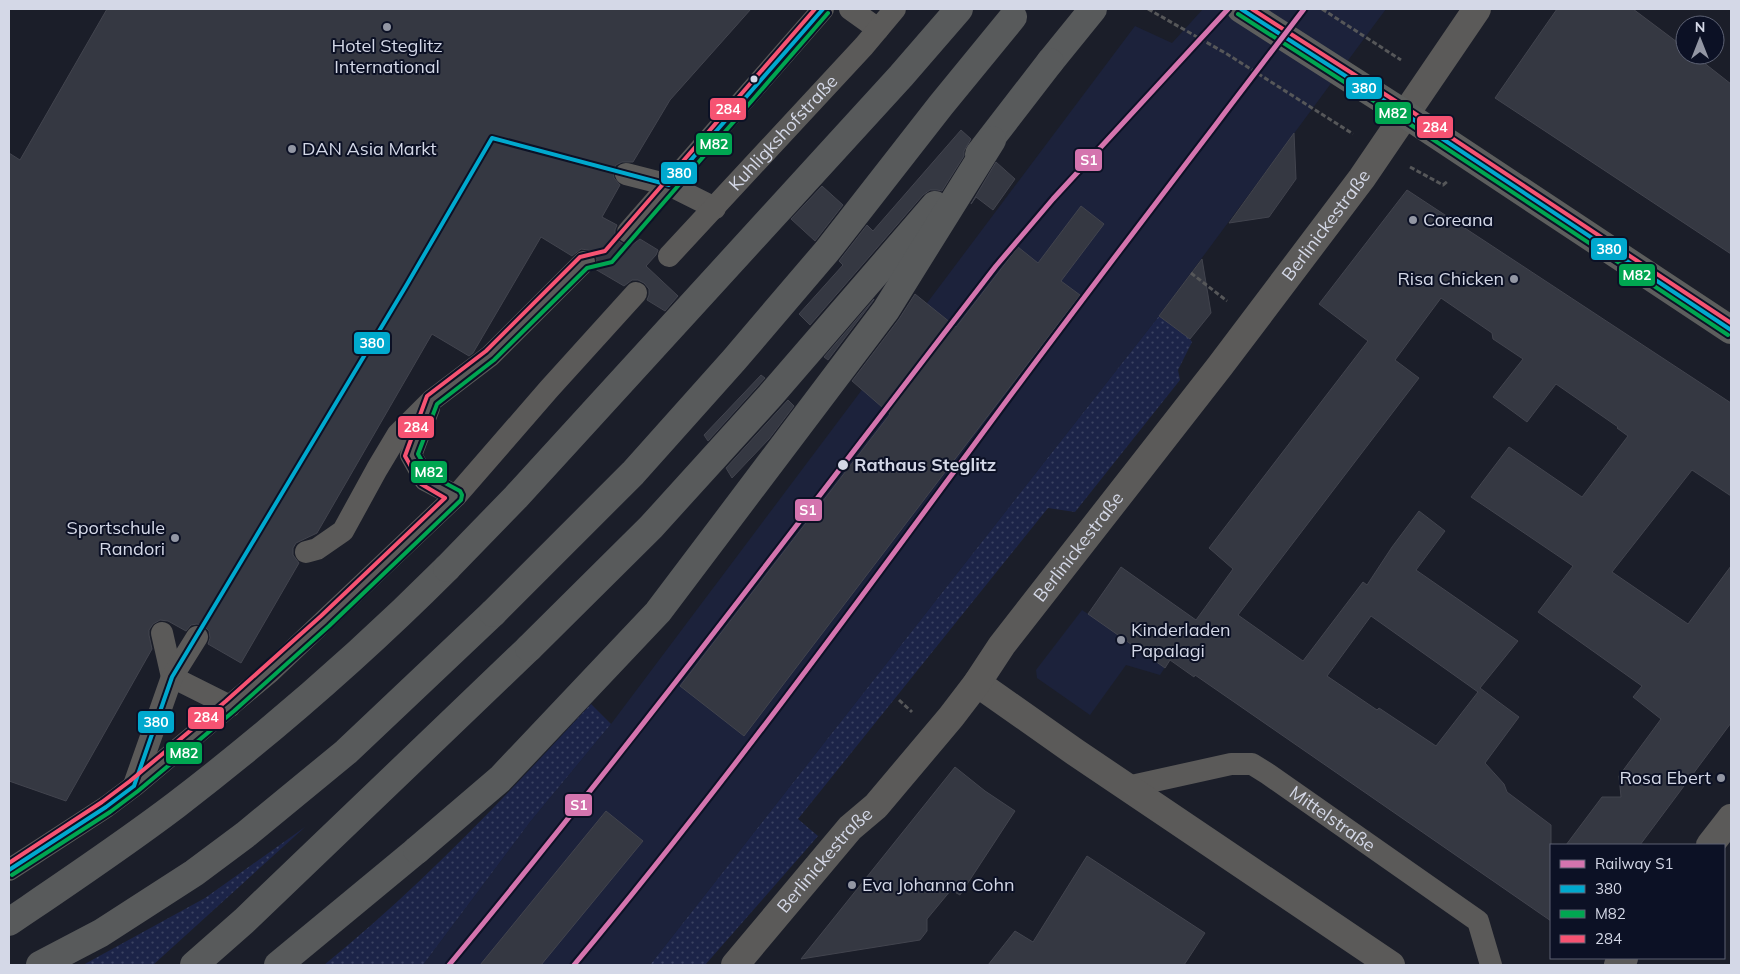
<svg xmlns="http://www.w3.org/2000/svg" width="1740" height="974" font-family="Mulish,sans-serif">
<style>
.built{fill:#1c223b}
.grass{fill:url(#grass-dots)}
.building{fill:#353842;stroke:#42444e;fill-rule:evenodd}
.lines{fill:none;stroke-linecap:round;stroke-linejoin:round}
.path{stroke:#565759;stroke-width:3;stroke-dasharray:5 2.5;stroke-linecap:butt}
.lane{stroke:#5b5a59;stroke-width:22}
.street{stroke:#5b5a59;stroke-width:28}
.secondary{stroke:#5d5e5d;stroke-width:28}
.highway{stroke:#585a5b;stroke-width:28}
.highway-bridge{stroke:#585a5b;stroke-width:28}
.bus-1-casing{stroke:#0c1125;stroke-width:8}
.bus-2-casing{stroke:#0c1125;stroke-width:8}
.bus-3-casing{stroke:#0c1125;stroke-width:8}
.bus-1{stroke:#00a9ce;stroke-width:4}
.bus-2{stroke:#00a651;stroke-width:4}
.bus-3{stroke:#f65372;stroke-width:4}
.rail-1-casing{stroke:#0c1125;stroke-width:9}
.rail-1{stroke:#d474ae;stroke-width:5}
.poi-dot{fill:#9397a4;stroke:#0c1125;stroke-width:2}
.bus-dot{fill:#d4d8e7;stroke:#0c1125;stroke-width:2}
.labels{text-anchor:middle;stroke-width:4;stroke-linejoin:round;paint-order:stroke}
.poi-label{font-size:18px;fill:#d4d8e7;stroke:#0c1125;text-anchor:start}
.street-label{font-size:18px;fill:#d4d8e7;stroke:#0c1125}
.stop-label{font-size:18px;font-weight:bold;fill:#d4d8e7;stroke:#0c1125;text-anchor:start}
.line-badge{stroke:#0c1125;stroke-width:2}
.badge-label{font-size:14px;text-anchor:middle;font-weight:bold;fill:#fff}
</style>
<defs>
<pattern id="grass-dots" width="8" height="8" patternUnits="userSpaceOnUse" patternTransform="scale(1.25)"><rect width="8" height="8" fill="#1c2448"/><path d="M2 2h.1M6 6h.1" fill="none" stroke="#3c4362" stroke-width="1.8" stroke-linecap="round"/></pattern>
</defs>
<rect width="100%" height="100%" fill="#1b1e29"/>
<g class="built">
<polygon points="1203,9 1386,9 1159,316 650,965 423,965 530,822 611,724 1135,26 1172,43"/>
<polygon points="1121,567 1196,620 1160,675 1126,665 1090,715 1037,678 1036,670 1082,610 1088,614"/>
</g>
<g class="grass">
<polygon points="1159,316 1190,339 1192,342 1178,370 1180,380 1075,512 1048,508 798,819 818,836 705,965 650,965"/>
<path d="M591 704 611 724 530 822 423 965H324C420 887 507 795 591 704Z"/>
<polygon points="305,827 153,965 83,965 205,898"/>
</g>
<g class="building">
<polygon points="107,9 751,9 670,100 633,162 622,162 616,165 613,170 614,178 620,185 602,217 617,225 615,230 615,236 620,242 626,245 632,245 640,239 658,250 656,255 646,266 678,296 665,311 647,300 649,295 649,289 644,283 638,280 632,280 624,286 595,269 597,259 593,252 588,250 581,249 572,256 541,237 473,353 469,356 432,334 317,533 296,543 293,548 293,555 299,563 241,663 208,644 210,638 209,631 204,626 197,624 191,625 186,631 168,621 160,620 153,624 149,630 149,635 152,649 66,801 9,781 9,153 20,160"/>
<polygon points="1557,9 1633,9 1685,48 1685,55 1694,55 1731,84 1731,254 1495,98"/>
<polygon points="961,130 971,139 964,151 964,156 942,191 937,190 930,190 923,195 810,325 799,314 843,265 839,261 867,225 873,231"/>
<polygon points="1294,133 1296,179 1269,217 1229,223"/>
<polygon points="996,162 1015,179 993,210 976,197 971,204"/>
<polygon points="822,186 843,205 815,241 791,219"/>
<path d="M1407 190 1731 403V496L1692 470 1612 572 1688 624 1731 566V723L1640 845H1566L1602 797H1621L1619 776 1661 719 1633 697 1642 686 1538 612 1573 566 1471 497 1509 447 1582 497 1628 436 1617 428 1618 427 1556 384 1527 422 1493 397 1523 359 1493 339 1492 333 1441 298 1395 360 1419 378 1238 615 1303 661 1363 582 1367 585 1392 547 1419 511 1445 531 1416 570 1518 641 1480 688 1519 717 1485 763 1504 784 1507 792 1551 825V921L1195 675 1194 677 1170 660 1165 668 1088 614 1121 567 1196 620 1233 569 1209 548 1368 341 1319 304ZM1371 616 1478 692 1436 746 1379 708 1377 710 1327 676Z"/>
<polygon points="1081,206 1104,224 1061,281 1080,295 744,736 680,686 890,414 852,381 899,319 915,294 956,327 1018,247 1038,263"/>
<polygon points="1202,259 1211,313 1190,339 1159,316"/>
<polygon points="874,299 873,301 828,360 824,357"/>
<polygon points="761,375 765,378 708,441 704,435"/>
<polygon points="788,400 794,406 769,439 732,478 726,468"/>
<polygon points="955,767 985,791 1015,811 960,895 951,890 927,919 927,931 920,940 801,959"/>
<polygon points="606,811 643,841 541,965 480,965"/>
<polygon points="1087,856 1205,933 1184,965 988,965 1015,931 1033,942"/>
</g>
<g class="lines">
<g class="path">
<polyline points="1148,9 1227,54 1353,134"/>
<polyline points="1322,9 1401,60"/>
<polyline points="1410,167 1443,185 1448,181"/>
<polyline points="1191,273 1227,301"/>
<polyline points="899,700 912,712"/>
</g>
<g class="lane">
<polyline points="850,9 878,29"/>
<polyline points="626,174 669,185 715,208"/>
<polyline points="628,232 823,9"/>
<path id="s1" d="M669 256 864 46 895 9"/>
<polyline points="429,408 411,455 425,480 456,496"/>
<polyline points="306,552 317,549 343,531 377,469 398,434 432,400 490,356 584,262"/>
<polyline points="162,633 172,677 230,706"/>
<polyline points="134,785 172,677 197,637"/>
<path id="s2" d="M1127 787 1231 764H1252L1268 774 1478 921 1491 965"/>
<polyline points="9,870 106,807 134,786 270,672 456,496 549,389 636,293"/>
</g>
<g class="street">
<polyline points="977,683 1075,752 1391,965"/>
<polyline points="1710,845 1731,818"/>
<path id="s3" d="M735 965 850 828 876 806 951 717 977 683 1002 645 1220 366 1362 178 1477 9"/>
<polyline points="1618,965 1624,958"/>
</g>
<polyline class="secondary" points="1241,9 1405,114 1731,330"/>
<g class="highway">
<polyline points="1050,62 1093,9"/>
<path d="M9 922C65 884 122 846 176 805 271 732 362 653 447 568"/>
<polyline points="40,965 101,933 194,873 245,835 346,752 493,613"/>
<polyline points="194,965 244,921 529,648"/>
<polyline points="278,965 417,850"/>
</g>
<g class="highway-bridge">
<polyline points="979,154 1050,62"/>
<polyline points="447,568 516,497 901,76 959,9"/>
<polyline points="493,613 633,473 734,360 827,251 941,105 1013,17"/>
<polyline points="529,648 651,527 770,396 935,205"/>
<polyline points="417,850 500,779 658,612 886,310 992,140"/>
</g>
<defs>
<g id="bus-1">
<polyline points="1241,9 1405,114 1731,330"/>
<polyline points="9,870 106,807 134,786 172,677 406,286 492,138 669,185 823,9"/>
</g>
<g id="bus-2">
<polyline points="1238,14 1402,119 1728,335"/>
<polyline points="12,875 110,812 138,791 234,711 329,626 461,500 462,495 460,491 430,475 418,454 437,404 494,360 587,268 612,262 828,13"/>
</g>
<g id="bus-3">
<polyline points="1252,9 1408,109 1731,323"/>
<polyline points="9,863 102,802 130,781 226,701 321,616 445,498 421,484 405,456 427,396 486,351 580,257 605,251 815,9"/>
</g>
</defs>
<use href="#bus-1" class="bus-1-casing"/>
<use href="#bus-2" class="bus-2-casing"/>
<use href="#bus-3" class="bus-3-casing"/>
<use href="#bus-1" class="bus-1"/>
<use href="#bus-2" class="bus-2"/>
<use href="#bus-3" class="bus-3"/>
<defs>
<g id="rail-1">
<path d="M449 965C638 737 815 500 996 266L1053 199 1228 9"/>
<path d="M574 965C720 790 854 607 990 423 1093 284 1199 147 1304 9"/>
</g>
</defs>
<use href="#rail-1" class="rail-1-casing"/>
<use href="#rail-1" class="rail-1"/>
</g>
<g class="poi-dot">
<circle cx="387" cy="27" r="5"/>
<circle cx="292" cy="149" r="5"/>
<circle cx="1413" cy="220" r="5"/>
<circle cx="1514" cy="279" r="5"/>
<circle cx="175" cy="538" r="5"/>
<circle cx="1121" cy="640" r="5"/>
<circle cx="1721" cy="778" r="5"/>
<circle cx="852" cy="885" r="5"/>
</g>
<g class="bus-dot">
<circle cx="754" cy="79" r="4.5"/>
<circle cx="843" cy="465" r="6"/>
</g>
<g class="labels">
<g class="poi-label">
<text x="387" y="52" text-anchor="middle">Hotel Steglitz<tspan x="387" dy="21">International</tspan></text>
<text x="302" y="155">DAN Asia Markt</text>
<text x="1423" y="226">Coreana</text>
<text x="1504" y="285" text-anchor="end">Risa Chicken</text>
<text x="165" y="534" text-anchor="end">Sportschule<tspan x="165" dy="21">Randori</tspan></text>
<text x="1131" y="636">Kinderladen<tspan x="1131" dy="21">Papalagi</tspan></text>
<text x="1711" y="784" text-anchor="end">Rosa Ebert</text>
<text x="862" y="891">Eva Johanna Cohn</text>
</g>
<g class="street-label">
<text dy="6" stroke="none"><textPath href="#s1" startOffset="168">Kuhligkshofstraße</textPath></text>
<text dy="6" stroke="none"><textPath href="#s3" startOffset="948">Berlinickestraße</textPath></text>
<text dy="6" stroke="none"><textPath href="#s3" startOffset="542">Berlinickestraße</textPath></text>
<text dy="6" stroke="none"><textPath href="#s2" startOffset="225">Mittelstraße</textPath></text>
<text dy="6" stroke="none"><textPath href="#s3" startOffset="138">Berlinickestraße</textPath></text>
</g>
<g class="stop-label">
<text x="854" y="471">Rathaus Steglitz</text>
</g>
</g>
<g class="line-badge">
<rect x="1345" y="76" width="38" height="24" rx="5" fill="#00a9ce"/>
<rect x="709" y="97" width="38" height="24" rx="5" fill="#f65372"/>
<rect x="1374" y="101" width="38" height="24" rx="5" fill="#00a651"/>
<rect x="1416" y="115" width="38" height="24" rx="5" fill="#f65372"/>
<rect x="695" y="132" width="38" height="24" rx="5" fill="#00a651"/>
<rect x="1074" y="148" width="29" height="24" rx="5" fill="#d474ae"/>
<rect x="660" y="161" width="38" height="24" rx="5" fill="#00a9ce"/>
<rect x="1590" y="237" width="38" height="24" rx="5" fill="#00a9ce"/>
<rect x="1618" y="263" width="38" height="24" rx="5" fill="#00a651"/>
<rect x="353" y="331" width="38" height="24" rx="5" fill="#00a9ce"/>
<rect x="397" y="415" width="38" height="24" rx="5" fill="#f65372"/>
<rect x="410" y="460" width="38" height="24" rx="5" fill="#00a651"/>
<rect x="794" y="498" width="29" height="24" rx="5" fill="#d474ae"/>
<rect x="187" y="706" width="38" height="24" rx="5" fill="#f65372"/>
<rect x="137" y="710" width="38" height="24" rx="5" fill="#00a9ce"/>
<rect x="165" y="741" width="38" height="24" rx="5" fill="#00a651"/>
<rect x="564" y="793" width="29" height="24" rx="5" fill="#d474ae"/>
</g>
<g class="badge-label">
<text x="1364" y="93">380</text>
<text x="728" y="114">284</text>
<text x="1393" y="118">M82</text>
<text x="1435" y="132">284</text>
<text x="714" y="149">M82</text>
<text x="1089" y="165">S1</text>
<text x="679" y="178">380</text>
<text x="1609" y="254">380</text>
<text x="1637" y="280">M82</text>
<text x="372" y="348">380</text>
<text x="416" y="432">284</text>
<text x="429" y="477">M82</text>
<text x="808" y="515">S1</text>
<text x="206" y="722">284</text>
<text x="156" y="727">380</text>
<text x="184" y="758">M82</text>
<text x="579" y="810">S1</text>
</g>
<rect width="1740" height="974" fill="none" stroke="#d4d8e7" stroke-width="20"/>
<rect x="1550" y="844" width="175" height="115" fill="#0c1125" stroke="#5c6173"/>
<rect x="1560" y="860" width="25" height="8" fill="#d474ae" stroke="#5c6173"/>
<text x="1595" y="869" font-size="15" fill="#d4d8e7">Railway S1</text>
<rect x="1560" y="885" width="25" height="8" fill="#00a9ce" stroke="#5c6173"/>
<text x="1595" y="894" font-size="15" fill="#d4d8e7">380</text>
<rect x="1560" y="910" width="25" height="8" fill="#00a651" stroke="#5c6173"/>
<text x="1595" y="919" font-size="15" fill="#d4d8e7">M82</text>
<rect x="1560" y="935" width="25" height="8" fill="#f65372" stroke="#5c6173"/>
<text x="1595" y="944" font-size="15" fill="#d4d8e7">284</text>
<g transform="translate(1700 40)"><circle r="24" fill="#0c1125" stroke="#5c6173"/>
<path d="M0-4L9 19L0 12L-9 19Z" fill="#9397a4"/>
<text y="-8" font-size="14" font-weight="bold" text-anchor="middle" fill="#d4d8e7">N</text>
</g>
</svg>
